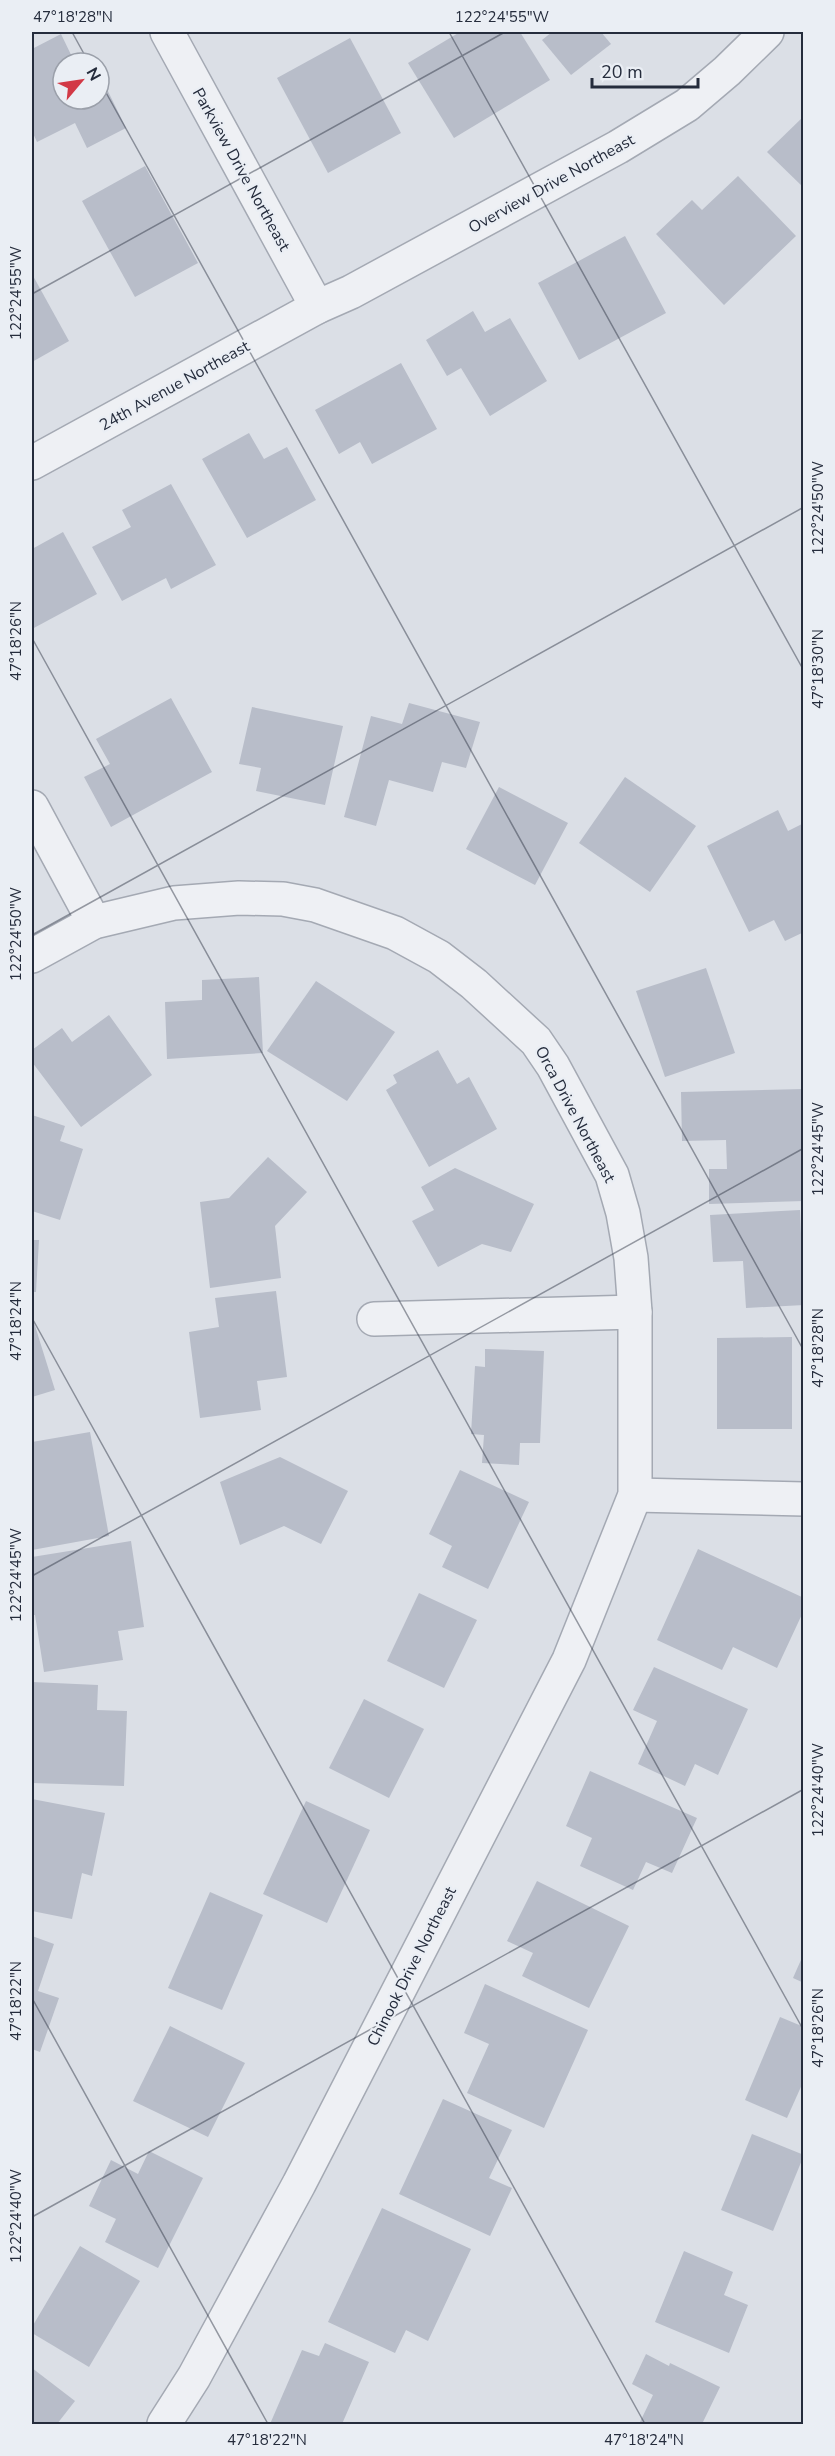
<svg xmlns="http://www.w3.org/2000/svg" width="835" height="2456" font-family="'Nunito Sans',sans-serif">
<style>
.building{fill:#b8bdc9}
.lines{fill:none;stroke-linecap:round;stroke-linejoin:round}
.minor-casing{stroke:#a4a9b3;stroke-width:36}
.minor{stroke:#eef0f4;stroke-width:33}
.ticks{fill:none;stroke:#252c3c;stroke-width:1.5;stroke-opacity:0.45}
.labels{text-anchor:middle;stroke-width:4.5;stroke-linejoin:round;paint-order:stroke}
.street-label{font-size:16px;fill:#252c3c;stroke:#eaeef4}
.neatline{fill:none;stroke:#252c3c;stroke-width:2}
.ticks-label{font-size:15px;text-anchor:middle;fill:#252c3c}
</style>
<rect width="100%" height="100%" fill="#dbdfe6"/>
<g class="building">
<polygon points="460,32 520,32 550,80 454,138 408,63"/>
<polygon points="552,32 601,32 611,44 571,75 542,40"/>
<polygon points="61,34 75,63 63,63 63,99 99,99 101,77 126,128 87,148 75,123 37,142 32,131 32,49"/>
<polygon points="350,38 401,133 328,173 277,78"/>
<polygon points="804,116 804,188 767,152"/>
<polygon points="145,166 198,263 135,297 82,201"/>
<polygon points="738,176 796,236 724,305 656,234 692,200 702,210"/>
<polygon points="625,236 666,313 579,360 538,283"/>
<polygon points="32,274 69,341 32,362"/>
<polygon points="473,311 485,332 510,318 547,381 490,416 461,368 447,376 426,340"/>
<polygon points="401,363 437,429 372,464 360,442 339,454 315,410"/>
<polygon points="249,433 264,459 287,447 316,500 247,538 202,459"/>
<polygon points="171,484 216,565 171,589 166,578 122,601 92,547 131,527 122,510"/>
<polygon points="63,532 97,594 32,629 32,549"/>
<polygon points="171,698 212,772 111,827 84,777 110,764 96,739"/>
<polygon points="409,703 480,722 466,768 442,762 433,792 389,780 376,826 344,817 371,716 402,724"/>
<polygon points="252,707 343,726 325,805 256,791 261,768 239,764"/>
<polygon points="625,777 696,826 650,892 579,843"/>
<polygon points="499,787 568,823 535,885 466,849"/>
<polygon points="778,810 788,831 804,823 804,932 785,941 774,920 749,932 707,846"/>
<polygon points="706,968 735,1053 665,1077 636,991"/>
<polygon points="259,977 263,1053 167,1059 165,1002 202,1000 202,980"/>
<polygon points="316,981 395,1032 347,1101 267,1051"/>
<polygon points="109,1015 152,1075 81,1127 32,1062 32,1050 62,1028 72,1042"/>
<polygon points="438,1050 457,1084 469,1077 497,1129 429,1167 386,1090 397,1083 393,1075"/>
<polygon points="804,1089 804,1201 709,1204 709,1169 727,1169 726,1140 682,1141 681,1092"/>
<polygon points="32,1115 65,1126 60,1141 83,1149 60,1220 32,1211"/>
<polygon points="268,1157 307,1192 275,1226 281,1278 210,1288 200,1202 229,1198"/>
<polygon points="455,1168 534,1204 511,1252 482,1244 438,1267 412,1221 434,1210 421,1187"/>
<polygon points="800,1210 804,1305 746,1308 743,1261 713,1262 710,1215"/>
<polygon points="32,1240 39,1240 36,1292 32,1292"/>
<polygon points="276,1291 287,1377 257,1381 261,1410 200,1418 189,1332 219,1327 215,1298"/>
<polygon points="32,1316 55,1390 32,1397"/>
<polygon points="792,1337 792,1429 717,1429 717,1338"/>
<polygon points="485,1349 544,1351 540,1443 520,1443 519,1465 482,1463 484,1435 471,1434 475,1366 485,1367"/>
<polygon points="90,1432 109,1536 32,1550 32,1442"/>
<polygon points="280,1457 348,1491 321,1544 284,1526 240,1545 220,1482"/>
<polygon points="460,1470 529,1502 488,1589 442,1567 452,1546 429,1534"/>
<polygon points="131,1541 144,1627 118,1631 123,1660 44,1672 35,1615 32,1615 32,1557"/>
<polygon points="698,1549 804,1598 804,1610 777,1668 733,1647 722,1670 657,1640"/>
<polygon points="419,1593 477,1620 444,1688 387,1661"/>
<polygon points="654,1667 748,1709 718,1775 695,1764 685,1786 638,1764 657,1721 633,1710"/>
<polygon points="32,1682 98,1685 97,1710 127,1711 124,1786 32,1783"/>
<polygon points="364,1699 424,1729 389,1798 329,1768"/>
<polygon points="590,1771 697,1818 672,1873 646,1862 633,1890 580,1866 592,1838 566,1826"/>
<polygon points="32,1799 105,1813 92,1876 82,1873 72,1919 32,1911"/>
<polygon points="306,1801 370,1830 327,1923 263,1894"/>
<polygon points="537,1881 629,1926 589,2008 522,1976 533,1953 507,1941"/>
<polygon points="210,1892 263,1915 222,2010 168,1988"/>
<polygon points="32,1936 54,1944 38,1991 59,1998 40,2052 32,2049"/>
<polygon points="804,1953 804,1983 793,1978"/>
<polygon points="485,1984 588,2030 544,2128 467,2093 489,2044 464,2033"/>
<polygon points="780,2017 804,2027 804,2080 787,2118 745,2100"/>
<polygon points="170,2026 245,2063 208,2137 133,2101"/>
<polygon points="443,2099 512,2130 489,2178 512,2188 490,2236 399,2194"/>
<polygon points="752,2134 804,2155 773,2231 721,2210"/>
<polygon points="149,2151 203,2178 158,2268 105,2242 116,2219 89,2206 111,2160 138,2174"/>
<polygon points="382,2208 471,2249 428,2341 406,2330 395,2353 328,2322"/>
<polygon points="80,2246 140,2281 89,2367 32,2333 32,2327"/>
<polygon points="684,2251 733,2272 724,2295 748,2305 729,2353 655,2322"/>
<polygon points="325,2343 369,2362 342,2424 270,2424 302,2350 319,2356"/>
<polygon points="646,2354 669,2366 670,2363 720,2387 702,2424 639,2424 653,2395 632,2384"/>
<polygon points="32,2368 75,2401 57,2424 32,2424"/>
</g>
<g class="lines">
<defs>
<g id="minor">
<polyline points="167,32 317,307"/>
<polyline points="32,463 317,307 351,292 618,147 687,105 727,71 767,32"/>
<polyline points="32,807 94,922"/>
<polyline points="32,956 94,922 174,903 239,898 283,899 315,905 395,933 439,957 474,984 536,1041 553,1066 612,1175 623,1213 631,1258 635,1312 635,1495 569,1660 299,2184 194,2377 164,2424"/>
<polyline points="374,1319 635,1312"/>
<polyline points="635,1495 804,1499"/>
</g>
</defs>
<use href="#minor" class="minor-casing"/>
<use href="#minor" class="minor"/>
</g>
<path class="ticks" d="M72 32 89 63M449 32 804 671M99 80 804 1351M32 294 505 32M32 638 804 2031M32 935 804 507M32 1318 645 2424M32 1576 804 1148M32 1998 268 2424M32 2217 804 1789"/>
<g class="labels">
<g class="street-label">
<text transform="translate(242 169) rotate(61)" y="6">Parkview Drive Northeast</text>
<text transform="translate(551 183) rotate(-29)" y="6">Overview Drive Northeast</text>
<text transform="translate(174 385) rotate(-29)" y="6">24th Avenue Northeast</text>
<text transform="translate(576 1114) rotate(62)" y="6">Orca Drive Northeast</text>
<text transform="translate(411 1966) rotate(-63)" y="6">Chinook Drive Northeast</text>
</g>
</g>
<rect width="835" height="2456" fill="none" stroke="#eaeef4" stroke-width="66"/>
<g transform="translate(81 81) rotate(61)"><circle r="28" fill="#eaeef4" stroke="#9ba0aa" stroke-width="1.5"/>
<path d="M0-4.5L10 22L0 15L-10 22Z" fill="#d23946"/>
<text y="-9" font-size="16" font-weight="bold" text-anchor="middle" fill="#252c3c">N</text>
</g>
<path d="M592 78v9h106v-9" fill="none" stroke="#252c3c" stroke-width="3"/>
<text x="601" y="78" font-size="18" fill="#252c3c" stroke="#eaeef4" stroke-width="4.5" paint-order="stroke">20 m</text>
<rect x="33" y="33" width="769" height="2390" class="neatline"/>
<g class="ticks-label">
<text x="73" y="22">47°18'28"N</text>
<text x="502" y="22">122°24'55"W</text>
<text transform="translate(16 293) rotate(-90)" y="5">122°24'55"W</text>
<text transform="translate(818 508) rotate(-90)" y="5">122°24'50"W</text>
<text transform="translate(16 641) rotate(-90)" y="5">47°18'26"N</text>
<text transform="translate(818 669) rotate(-90)" y="5">47°18'30"N</text>
<text transform="translate(16 934) rotate(-90)" y="5">122°24'50"W</text>
<text transform="translate(818 1149) rotate(-90)" y="5">122°24'45"W</text>
<text transform="translate(16 1321) rotate(-90)" y="5">47°18'24"N</text>
<text transform="translate(818 1348) rotate(-90)" y="5">47°18'28"N</text>
<text transform="translate(16 1575) rotate(-90)" y="5">122°24'45"W</text>
<text transform="translate(818 1790) rotate(-90)" y="5">122°24'40"W</text>
<text transform="translate(16 2001) rotate(-90)" y="5">47°18'22"N</text>
<text transform="translate(818 2028) rotate(-90)" y="5">47°18'26"N</text>
<text transform="translate(16 2216) rotate(-90)" y="5">122°24'40"W</text>
<text x="267" y="2445">47°18'22"N</text>
<text x="644" y="2445">47°18'24"N</text>
</g>
</svg>
